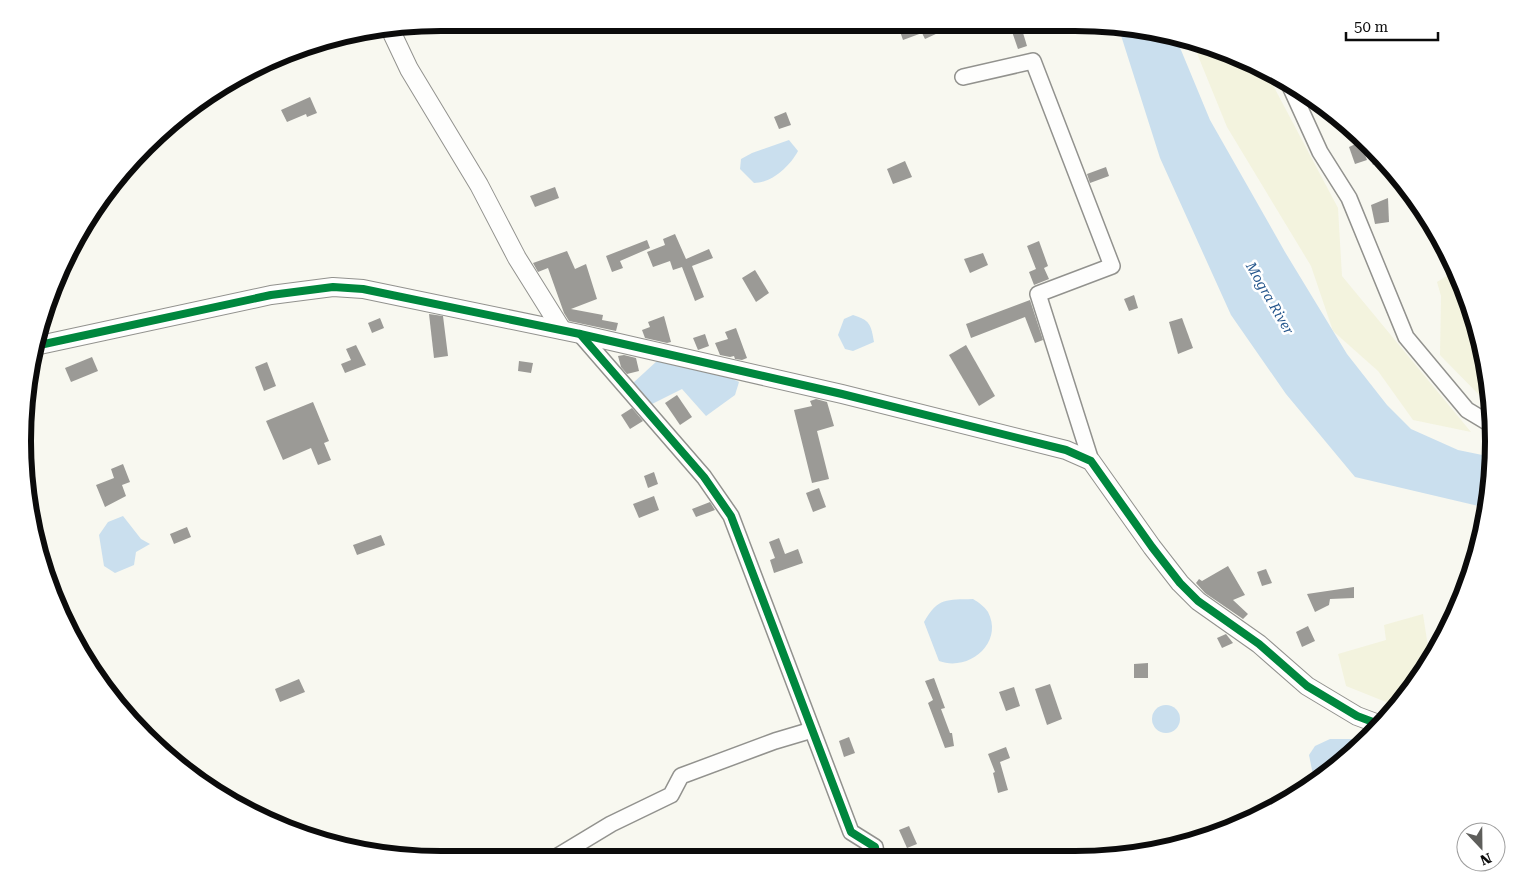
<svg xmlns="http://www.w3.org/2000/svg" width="1516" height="882" font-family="'Roboto Serif',serif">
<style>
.farmland{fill:#f3f3de}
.water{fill:#cadfee}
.building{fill:#9b9a96}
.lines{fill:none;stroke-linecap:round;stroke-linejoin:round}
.minor-casing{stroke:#92928e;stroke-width:18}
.tertiary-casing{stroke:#92928e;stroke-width:20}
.minor{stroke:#fefefd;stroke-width:15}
.tertiary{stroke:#fefefd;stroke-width:18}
.cycleway-casing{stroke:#fff;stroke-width:11}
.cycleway{stroke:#00873e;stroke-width:8}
.labels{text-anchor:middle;stroke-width:5;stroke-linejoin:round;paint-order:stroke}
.water-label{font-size:14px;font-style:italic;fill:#25568c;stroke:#fff}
.rim{fill:none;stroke:#0b0b0b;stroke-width:6}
</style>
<rect width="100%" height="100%" fill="#f8f8f0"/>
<g class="farmland">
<polygon points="1192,41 1210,45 1266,72 1338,208 1342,276 1471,432 1413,420 1378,371 1333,331 1311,266 1227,127"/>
<polygon points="1456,270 1462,281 1485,359 1490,406 1440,355 1441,296 1437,282"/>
<polygon points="1423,614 1430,660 1423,673 1396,706 1346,686 1338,654 1386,640 1384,625"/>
</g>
<g class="water">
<polygon points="1118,26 1176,38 1210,120 1285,252 1347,354 1387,405 1411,429 1458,450 1492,457 1487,508 1355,477 1286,394 1231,315 1160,158"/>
<path d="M789 140 798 151C790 166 772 183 754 183L740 169 741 159 752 153Z"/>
<path d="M853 315C870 320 871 325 874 342L853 351 845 349 838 335 844 319Z"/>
<polygon points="657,361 731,378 739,382 735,395 706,416 682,389 650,405 633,383"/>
<polygon points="123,516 141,539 150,544 136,552 134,565 115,573 104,566 99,535 108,522"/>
<path d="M973 599C978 602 985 607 988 612 1004 643 969 672 939 661L924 622C938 597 947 600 973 599Z"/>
<circle cx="1166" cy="719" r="14"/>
<polygon points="1330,739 1353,739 1360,746 1314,780 1309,755 1315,746"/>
</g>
<g class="building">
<polygon points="897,23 947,23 947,24 936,28 938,33 925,39 922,33 903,40"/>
<polygon points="1009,23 1020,23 1027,46 1018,49"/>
<polygon points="310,97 317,113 307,117 306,114 287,122 281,110"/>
<polygon points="786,112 791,125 779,129 774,117"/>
<polygon points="1363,139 1371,145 1384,161 1373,165"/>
<polygon points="1360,142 1367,160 1355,164 1349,147"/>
<polygon points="905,161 912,177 893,184 887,169"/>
<polygon points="1106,167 1109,176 1090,183 1087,174"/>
<polygon points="555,187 559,198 535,207 530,196"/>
<polygon points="1388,198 1389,222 1375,224 1371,205"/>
<polygon points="675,234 686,259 709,249 713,258 692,266 704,297 695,301 682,267 673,270 670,261 653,267 647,252 665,245 663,239"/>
<polygon points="647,240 650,248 620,261 623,268 612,272 606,256"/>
<polygon points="1039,241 1048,266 1044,268 1049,279 1034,285 1029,272 1036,269 1027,246"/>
<polygon points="567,251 575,269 586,264 597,299 571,309 603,315 602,320 618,323 616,331 569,321 564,313 548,268 538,272 533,263"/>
<polygon points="983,253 988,265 970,273 964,259"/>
<polygon points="755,270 769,293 756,302 742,278"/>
<polygon points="1134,295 1138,308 1129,311 1124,299"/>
<polygon points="1030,300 1043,340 1035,343 1025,317 971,338 966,324"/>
<polygon points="429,314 443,316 448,356 434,358"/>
<polygon points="664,316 671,342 667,343 645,338 642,330 650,327 648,322"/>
<polygon points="380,318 384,328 372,333 368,323"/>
<polygon points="1182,318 1193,348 1178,354 1169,322"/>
<polygon points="736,328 747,358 742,360 735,359 734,356 730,357 720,355 715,343 728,339 725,332"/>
<polygon points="705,334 709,346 698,350 693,338"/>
<polygon points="356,345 366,365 345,373 341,364 351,360 346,349"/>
<polygon points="966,345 995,396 979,406 949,355"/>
<polygon points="624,355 636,358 639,371 627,374 621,367 618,356"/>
<polygon points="92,357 98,371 71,382 65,368"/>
<polygon points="519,361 533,363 531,373 518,371"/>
<polygon points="267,362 276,386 264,391 255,367"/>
<polygon points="677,395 692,417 680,425 665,403"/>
<polygon points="816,399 827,402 834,426 817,431 829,479 812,483 794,410 812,406 810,401"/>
<polygon points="313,402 329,441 324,443 331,460 318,465 311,448 283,460 266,421"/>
<polygon points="632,408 643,421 630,429 621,415"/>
<polygon points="123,464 130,482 122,485 126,496 105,507 96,485 114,478 111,469"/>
<polygon points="654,472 658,484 648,488 644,476"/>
<polygon points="819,488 826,507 813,512 806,493"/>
<polygon points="654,496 659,510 639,518 633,504"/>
<polygon points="710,502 715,510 696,517 692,509"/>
<polygon points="187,527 191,537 174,544 170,534"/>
<polygon points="381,535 385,545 357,555 353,545"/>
<polygon points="779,538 785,554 798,549 803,563 774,573 770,560 775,558 769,542"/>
<polygon points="1228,566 1245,595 1233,600 1248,614 1243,619 1205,593 1196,583 1199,579 1202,581"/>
<polygon points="1266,569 1272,583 1262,586 1257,572"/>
<polygon points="1354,587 1354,598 1330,599 1329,605 1315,612 1307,594"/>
<polygon points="1308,626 1315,641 1302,647 1296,632"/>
<polygon points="1226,634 1233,643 1222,648 1217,638"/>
<polygon points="1148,663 1148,678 1134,678 1134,664"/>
<polygon points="934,678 945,708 941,709 950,733 952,733 954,746 945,748 928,703 933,700 925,681"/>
<polygon points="299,679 305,692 280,702 275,689"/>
<polygon points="1050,684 1062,719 1047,725 1035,689"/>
<polygon points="1014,687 1020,706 1006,711 999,692"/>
<polygon points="849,737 855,753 844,757 839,741"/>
<polygon points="1006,747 1010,758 1000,762 1008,790 998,793 993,773 995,772 988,754"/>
<polygon points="909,826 917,844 907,848 899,830"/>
</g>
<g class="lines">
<defs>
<g id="minor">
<polyline points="963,77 1033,61 1112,266 1038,294 1091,461"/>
<polyline points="1289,84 1320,152 1349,198 1406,337 1467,410 1492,425"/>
<polyline points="580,334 704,477 731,516 851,832 875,847 877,859"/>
<polyline points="553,859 611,824 671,795 681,776 775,741 812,730"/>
</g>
<g id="tertiary">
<polyline points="391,31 409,69 479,185 517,258 562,330"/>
<polyline points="35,346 271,295 333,287 363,289 580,334 842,394 1066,450 1091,461 1152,547 1180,583 1198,601 1259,644 1307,686 1357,716 1381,725"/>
</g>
</defs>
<use href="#minor" class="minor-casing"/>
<use href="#tertiary" class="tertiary-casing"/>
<use href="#minor" class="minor"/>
<use href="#tertiary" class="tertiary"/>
<defs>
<g id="cycleway">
<polyline points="580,334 704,477 731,516 851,832 875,847 877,859"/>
<polyline points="35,346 271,295 333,287 363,289 580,334 842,394 1066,450 1091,461 1152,547 1180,583 1198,601 1259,644 1307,686 1357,716 1381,725"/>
</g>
</defs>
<use href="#cycleway" class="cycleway-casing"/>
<use href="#cycleway" class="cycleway"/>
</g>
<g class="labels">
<g class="water-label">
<text transform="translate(1270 298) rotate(60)" y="5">Mogra River</text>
</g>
</g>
<path d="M0 0H1516V882H0ZM441 31H1075A410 410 0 0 1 1485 441V441A410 410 0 0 1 1075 851H441A410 410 0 0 1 31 441V441A410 410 0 0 1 441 31Z" fill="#fff" fill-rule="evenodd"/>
<path class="rim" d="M441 31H1075A410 410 0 0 1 1485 441V441A410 410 0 0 1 1075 851H441A410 410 0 0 1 31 441V441A410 410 0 0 1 441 31Z"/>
<g transform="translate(1481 847) rotate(158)"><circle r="24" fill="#ffffff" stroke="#9d9d9d"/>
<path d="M0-4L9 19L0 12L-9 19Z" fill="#5e5e5b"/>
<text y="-8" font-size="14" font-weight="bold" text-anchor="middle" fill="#0b0b0b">N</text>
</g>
<path d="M1346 32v8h92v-8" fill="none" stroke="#0b0b0b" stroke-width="2.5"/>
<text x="1354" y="32" font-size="15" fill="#0b0b0b" stroke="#ffffff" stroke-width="4" paint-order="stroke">50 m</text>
</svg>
